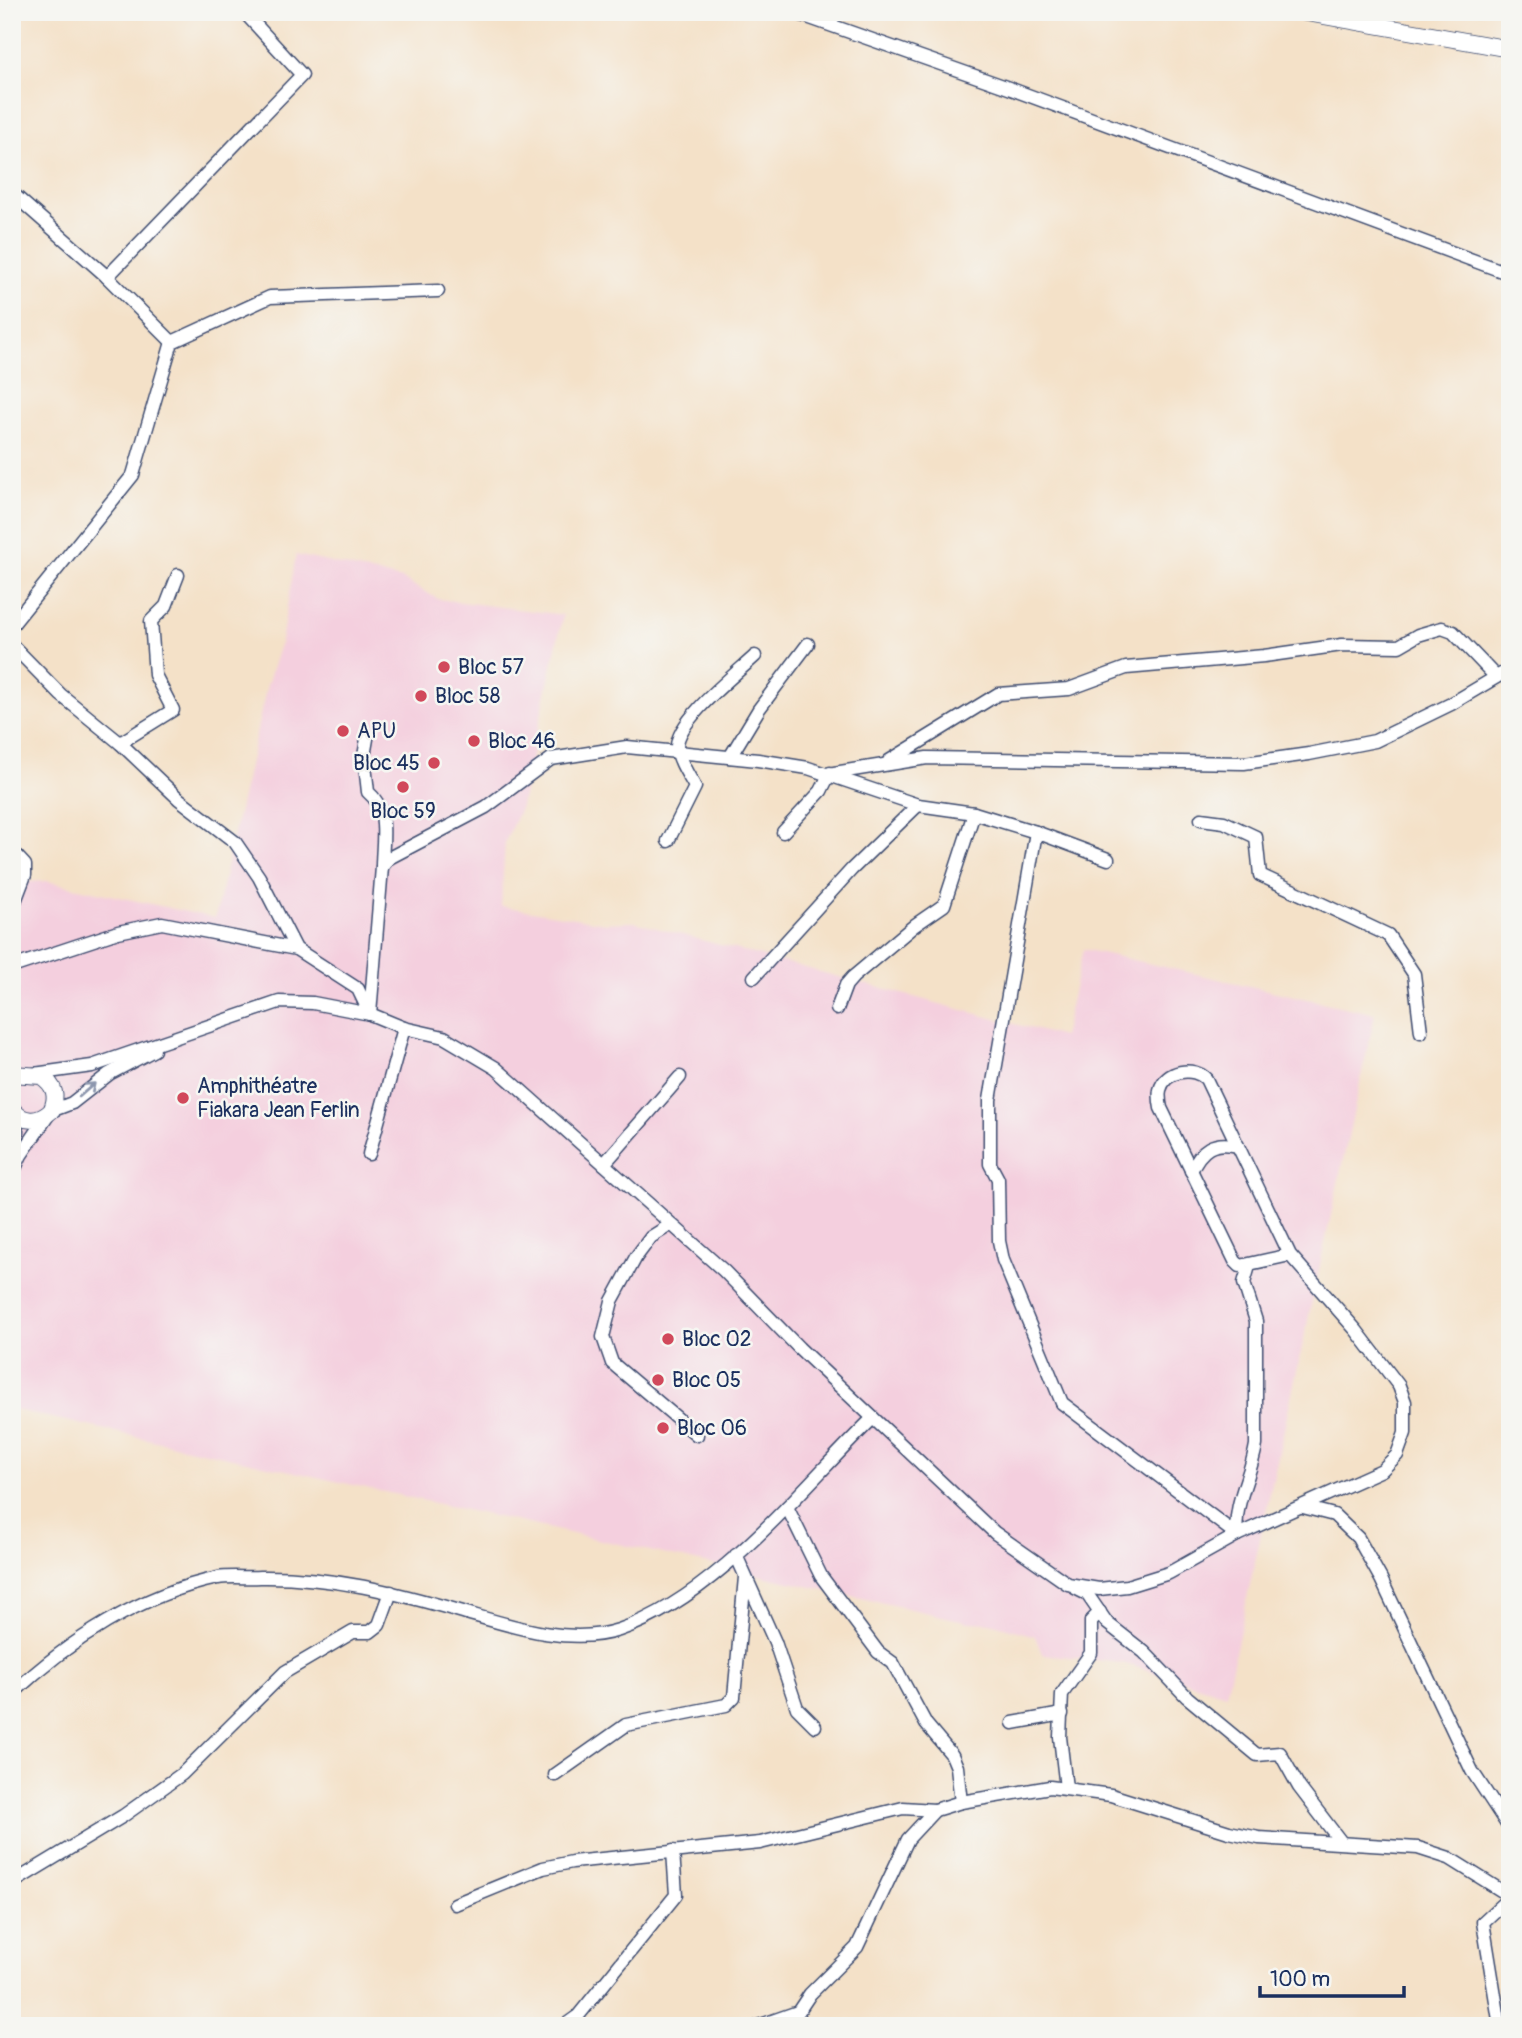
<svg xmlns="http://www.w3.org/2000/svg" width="1522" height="2038" font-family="Pangolin,sans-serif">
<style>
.built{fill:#f4cfde}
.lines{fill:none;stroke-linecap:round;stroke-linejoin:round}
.street-casing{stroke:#3c4a6e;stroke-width:15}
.secondary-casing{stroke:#3c4a6e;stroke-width:18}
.street{stroke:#fff;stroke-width:12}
.secondary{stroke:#fff;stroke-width:16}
.oneway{stroke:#8d97ae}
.poi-dot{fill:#d1495b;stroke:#f6f6f2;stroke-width:2.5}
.labels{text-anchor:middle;stroke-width:5;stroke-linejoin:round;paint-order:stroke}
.poi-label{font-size:21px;fill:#1b2f5e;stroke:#f6f6f2;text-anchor:start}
</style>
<rect width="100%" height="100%" fill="#f6f6f2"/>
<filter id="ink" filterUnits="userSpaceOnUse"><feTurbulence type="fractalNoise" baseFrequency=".0143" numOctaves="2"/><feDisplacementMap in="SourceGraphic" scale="14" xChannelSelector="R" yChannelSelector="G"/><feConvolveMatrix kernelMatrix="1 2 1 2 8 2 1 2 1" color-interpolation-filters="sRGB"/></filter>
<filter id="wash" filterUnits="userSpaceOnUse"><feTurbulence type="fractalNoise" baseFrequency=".00686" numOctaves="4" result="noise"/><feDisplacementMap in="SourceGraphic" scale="28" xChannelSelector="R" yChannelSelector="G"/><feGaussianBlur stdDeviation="1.57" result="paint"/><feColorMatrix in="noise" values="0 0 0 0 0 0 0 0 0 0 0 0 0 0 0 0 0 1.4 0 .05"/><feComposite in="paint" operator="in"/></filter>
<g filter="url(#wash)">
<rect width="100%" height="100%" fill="#f4e1c8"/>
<polygon class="built" points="296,555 402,579 438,599 563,615 521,806 505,842 501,906 605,923 634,922 1063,1037 1083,949 1375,1014 1226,1694 1123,1663 1042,1654 1035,1636 990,1623 969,1622 12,1409 12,883 46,881 215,918 267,685 281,641"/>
</g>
<g filter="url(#ink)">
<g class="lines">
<defs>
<g id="street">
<polyline points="793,12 1006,87 1510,274"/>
<polyline points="12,193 104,274 172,342 270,297 438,291"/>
<polyline points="107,277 302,75 244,12"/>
<polyline points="12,625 133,475 172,342"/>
<polyline points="12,645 61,695 120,743 179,799 235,842 259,877 296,949 358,989 370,1014"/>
<path d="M367 739 364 756 368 792C390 810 382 840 382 867"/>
<polyline points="120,743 173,710 155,675 151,621 166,606 178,575"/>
<polyline points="730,757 759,709 808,644"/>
<polyline points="889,761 998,694 1069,689 1126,668 1264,656 1342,645 1399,646 1418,635 1442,628 1453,632 1496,677"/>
<polyline points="834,773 927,758 1244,763 1309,754 1375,741 1451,704 1510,669"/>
<polyline points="1201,819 1224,822 1256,837 1260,875 1388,935 1414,974 1421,1032"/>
<polyline points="783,832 821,791 830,773"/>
<path d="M668 841 695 787C689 776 678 760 677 747 676 721 736 674 755 656"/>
<polyline points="12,851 25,865 25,875 12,909"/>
<polyline points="1108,859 1036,832 990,1100 990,1164 998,1179 999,1241 1003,1260 1062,1403 1237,1535"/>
<polyline points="12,967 118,932 162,923 296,949"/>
<polyline points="754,977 852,869 918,805"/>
<polyline points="837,1009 846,985 853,977 915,925 944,905 974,813"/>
<polyline points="370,1014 382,867 389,858 486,807 551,759 627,747 758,760 808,768 918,805 974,813 1036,832"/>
<path d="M34 1074 92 1066 279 1002 313 1003 370 1014 404 1028 444 1037 496 1068 724 1271 799 1348 995 1533 1068 1584 1099 1589 1127 1586 1169 1573 1237 1535 1382 1470 1397 1455 1405 1433V1402L1399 1386 1356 1330 1290 1255 1206 1079C1194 1066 1165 1070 1160 1090 1159 1095 1160 1103 1161 1108L1235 1261 1240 1266 1290 1255"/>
<polyline points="12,1112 17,1131 15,1164"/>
<polyline points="369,1154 404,1028"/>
<polyline points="604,1164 680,1077"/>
<path d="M1191 1171C1201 1149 1213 1140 1238 1146"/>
<polyline points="12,1175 21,1155 51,1111 72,1103 109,1074 154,1050"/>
<polyline points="670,1225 651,1237 636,1257 612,1301 603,1337 612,1363 697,1435"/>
<polyline points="787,1507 821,1576 878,1652 893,1663 926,1724 952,1755 957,1767 961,1802"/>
<polyline points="1303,1507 1334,1515 1358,1538 1381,1579 1472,1771 1510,1829"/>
<path d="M1237 1535C1233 1504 1251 1476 1256 1445V1321L1244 1283 1249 1266"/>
<polyline points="736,1555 775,1642 797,1708 815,1726"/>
<polyline points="1075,1588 1087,1594 1107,1623 1144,1652 1187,1697 1257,1755 1280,1753 1299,1787 1341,1842"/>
<path d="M12 1694C68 1641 141 1594 218 1578 231 1576 247 1578 260 1577 333 1576 394 1592 463 1612 511 1626 569 1646 619 1630 717 1597 800 1489 873 1418"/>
<polyline points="1013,1723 1062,1714"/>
<polyline points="555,1775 626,1725 726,1705 734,1697 745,1577"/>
<polyline points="1066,1788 1060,1737 1062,1694 1091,1653 1091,1621 1100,1612"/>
<polyline points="12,1883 123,1816 182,1774 285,1672 353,1632 370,1632 379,1625 391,1592"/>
<polyline points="455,1904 543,1868 572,1862 760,1843 903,1808 935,1810"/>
<polyline points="564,2026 578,2016 676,1895 673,1851"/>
<polyline points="758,2026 798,2012 810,1994 857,1947 908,1839 935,1810 961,1802 1050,1787 1111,1795 1229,1832 1259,1838 1418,1848 1449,1858 1510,1896"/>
<polyline points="1500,2026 1483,1922 1510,1897"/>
</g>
<g id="secondary">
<polyline points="1302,12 1510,49"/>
<path d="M12 1074 41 1076C55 1085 58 1097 51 1111 38 1123 23 1123 12 1109"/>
</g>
</defs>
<use href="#street" class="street-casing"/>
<use href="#secondary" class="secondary-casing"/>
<use href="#street" class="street"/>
<use href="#secondary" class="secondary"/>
</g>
<defs><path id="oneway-shaft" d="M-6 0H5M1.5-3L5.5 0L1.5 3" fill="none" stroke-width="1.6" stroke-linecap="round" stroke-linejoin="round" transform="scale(1.75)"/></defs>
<use class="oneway" href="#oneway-shaft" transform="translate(87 1090) rotate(-41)"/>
</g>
<g class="poi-dot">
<circle cx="444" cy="667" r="7"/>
<circle cx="421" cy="696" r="7"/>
<circle cx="343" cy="731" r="7"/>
<circle cx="474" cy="741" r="7"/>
<circle cx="434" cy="763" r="7"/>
<circle cx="403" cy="787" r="7"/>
<circle cx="183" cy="1098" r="7"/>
<circle cx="668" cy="1339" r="7"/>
<circle cx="658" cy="1380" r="7"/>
<circle cx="663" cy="1428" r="7"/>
</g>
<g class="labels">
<g class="poi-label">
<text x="458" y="674">Bloc 57</text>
<text x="435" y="703">Bloc 58</text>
<text x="357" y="738">APU</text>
<text x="488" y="748">Bloc 46</text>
<text x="420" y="770" text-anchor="end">Bloc 45</text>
<text x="403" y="818" text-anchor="middle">Bloc 59</text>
<text x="197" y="1093">Amphithéatre<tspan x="197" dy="24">Fiakara Jean Ferlin</tspan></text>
<text x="682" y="1346">Bloc 02</text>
<text x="672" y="1387">Bloc 05</text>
<text x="677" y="1435">Bloc 06</text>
</g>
</g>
<rect width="1522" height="2038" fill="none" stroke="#f6f6f2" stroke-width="42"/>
<path d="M1260 1986v10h144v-10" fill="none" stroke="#1b2f5e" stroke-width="3.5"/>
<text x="1270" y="1986" font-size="21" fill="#1b2f5e" stroke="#f6f6f2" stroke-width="5" paint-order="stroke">100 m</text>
</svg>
